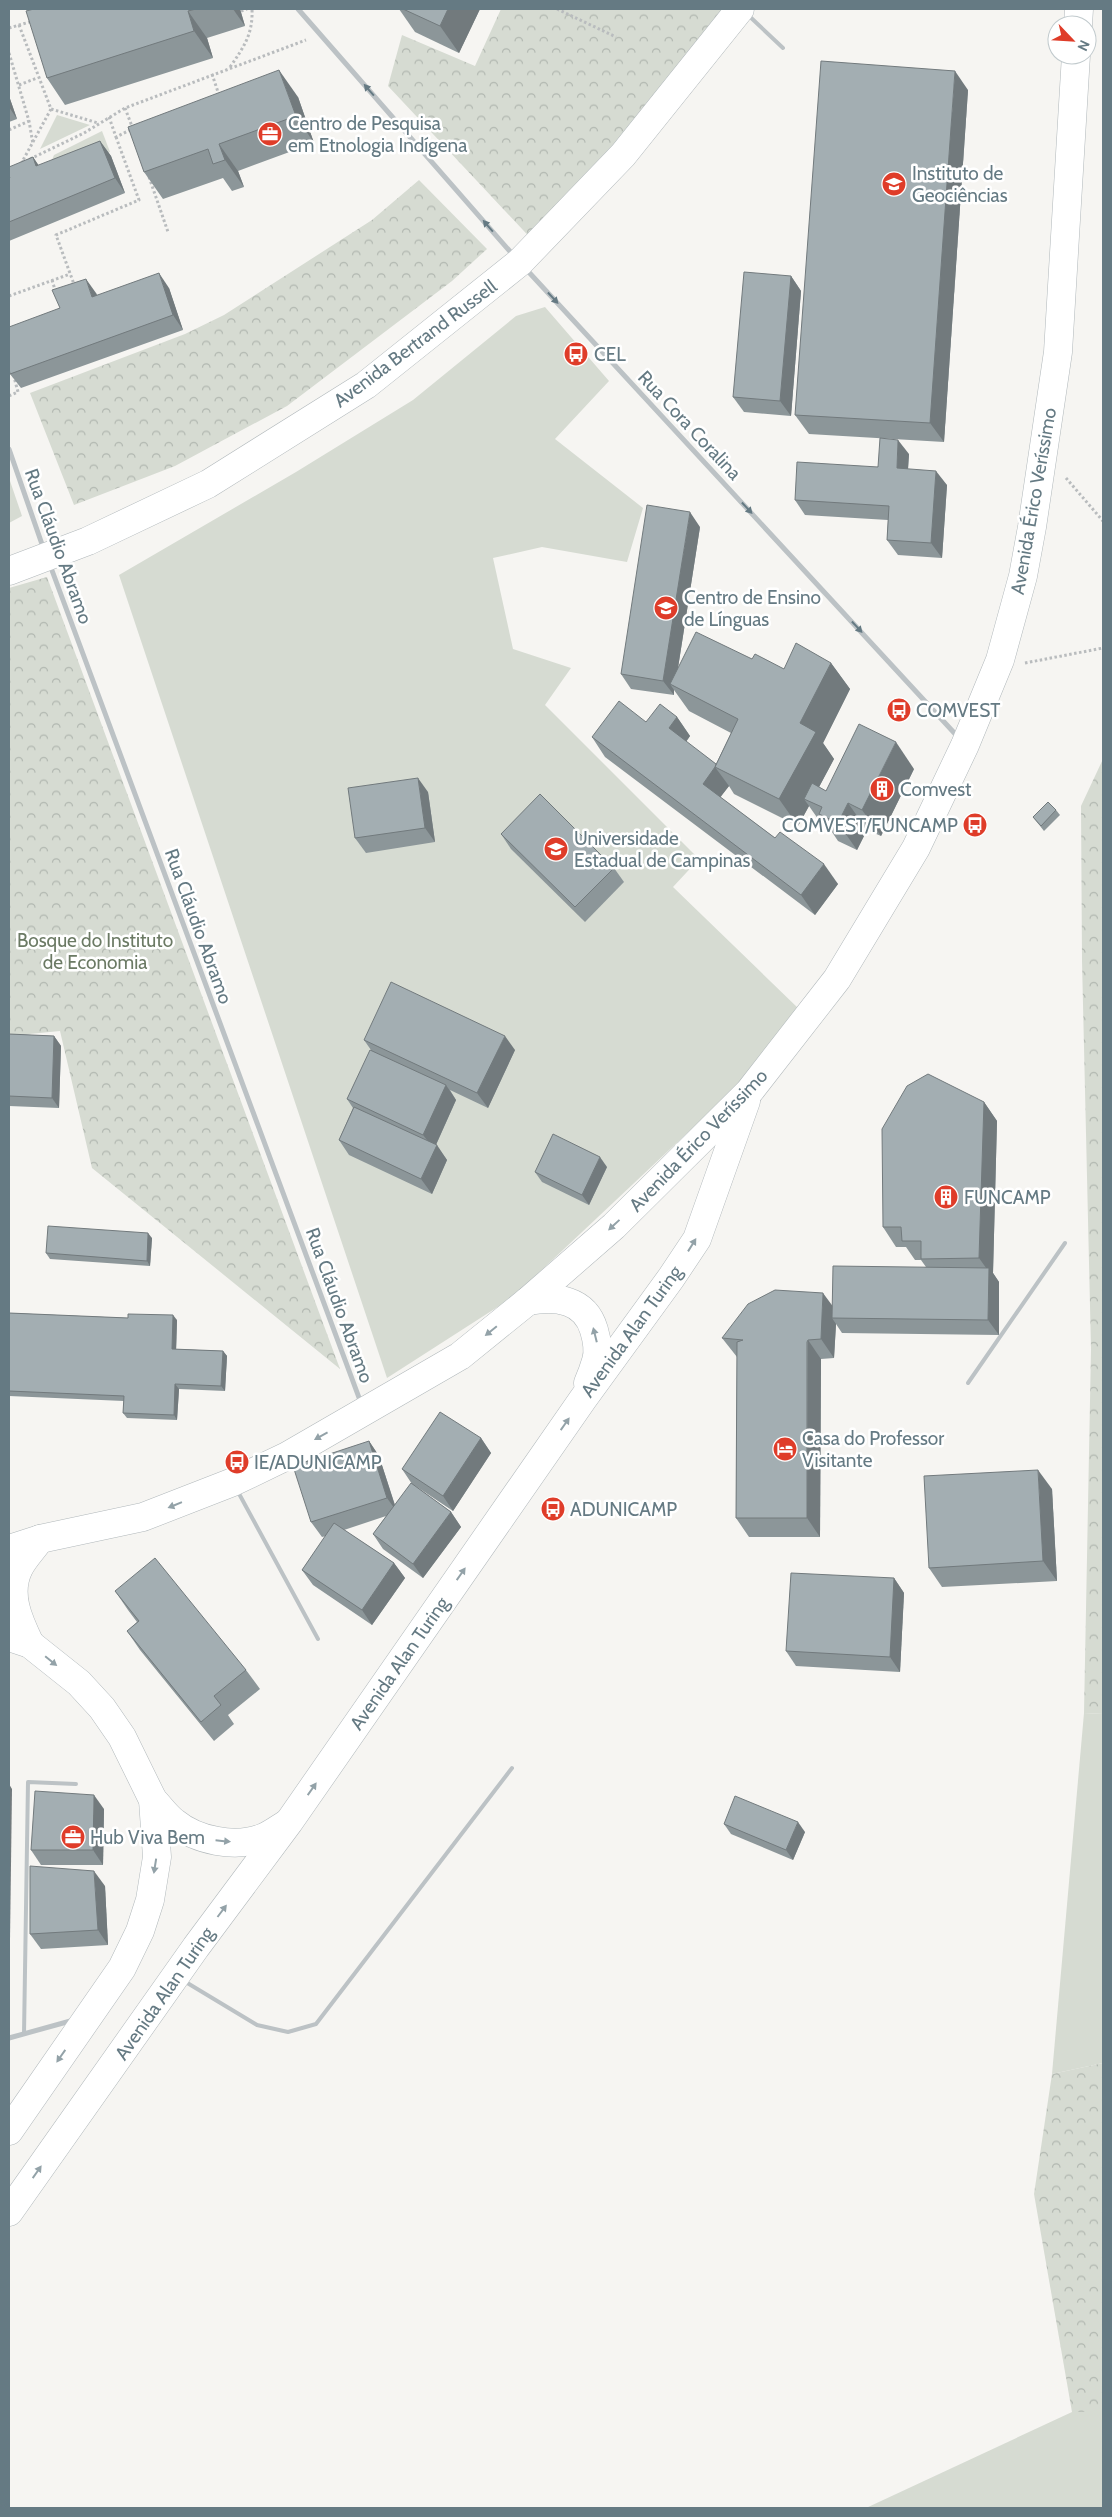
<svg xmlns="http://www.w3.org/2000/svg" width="1112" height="2517" font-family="Cabin,sans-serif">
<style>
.green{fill:#d6dbd2}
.forest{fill:url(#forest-crowns)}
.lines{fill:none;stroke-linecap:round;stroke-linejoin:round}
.secondary-casing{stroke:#b1b8bb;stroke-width:29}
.path{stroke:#b9bcbe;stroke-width:3;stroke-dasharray:2.5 2.5;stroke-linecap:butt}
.lane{stroke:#bcc2c5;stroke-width:4}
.street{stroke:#bcc2c5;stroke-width:5}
.secondary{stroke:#fff;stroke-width:28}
.wall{fill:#8c9699}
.shaded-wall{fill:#727a7d}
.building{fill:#a3aeb2;stroke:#727a7d}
.oneway{fill:#657a83}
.oneway2{fill:#93a2a8}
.labels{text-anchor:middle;stroke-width:5;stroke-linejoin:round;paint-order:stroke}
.poi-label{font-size:19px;fill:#657a83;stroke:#fff;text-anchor:start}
.street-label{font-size:19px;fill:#657a83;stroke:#fff}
.park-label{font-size:19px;fill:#6b7a64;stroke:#fff}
</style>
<defs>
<pattern id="forest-crowns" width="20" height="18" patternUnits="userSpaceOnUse" patternTransform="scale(1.25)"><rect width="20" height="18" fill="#d6dbd2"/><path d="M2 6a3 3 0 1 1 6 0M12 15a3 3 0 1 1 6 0" fill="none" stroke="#b1b7b0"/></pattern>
</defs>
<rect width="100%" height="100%" fill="#f6f5f2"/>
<g class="green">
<polygon points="57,115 90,125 40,149"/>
<polygon points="102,131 110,152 49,178 47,172 54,155"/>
<polygon points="545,307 609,381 555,439 643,508 627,562 542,547 493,558 513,649 571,668 545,705 699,859 673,887 799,1009 734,1089 513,1297 387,1378 119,575 296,472 413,400 516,316"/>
<polygon points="9,478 22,516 9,523"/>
<polygon points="1084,1713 1103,1714 1103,2063 1052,2074"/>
<polygon points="1072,2412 1103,2412 1103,2508 866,2508"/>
</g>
<g class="forest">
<polygon points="501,9 740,9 537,245 388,86 402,35 475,66"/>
<polygon points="419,180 487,249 452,281 287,406 175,466 74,505 30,393 185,334 224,315 372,220"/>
<polygon points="47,577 340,1369 92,1168 60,1031 9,1036 9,588"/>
<polygon points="1103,759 1103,1714 1084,1713 1091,1349 1082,961 1081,806"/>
<polygon points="1103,2063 1103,2412 1072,2412 1034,2194 1052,2074"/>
</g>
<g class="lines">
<defs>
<g id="secondary">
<polyline points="1078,25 1079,9"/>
<polyline points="9,571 88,541 208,484 366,385 520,262 623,155 740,9"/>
<path d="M528 1301C556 1296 585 1299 594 1330 597 1340 599 1351 596 1361 594 1368 591 1376 588 1383"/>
<polyline points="9,1549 40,1539 143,1517 233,1482 287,1456 460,1356 528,1301 614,1226 749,1092 837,979 916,848 965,745 1000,660 1023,576 1032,527 1058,352 1076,55"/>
<polyline points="9,1637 30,1644 79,1683 102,1708 122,1737 153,1800 157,1857 150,1900 140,1931 122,1968 9,2131"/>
<path d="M30 1644C19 1621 6 1594 19 1568 24 1558 33 1549 40 1539"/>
<path d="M153 1800C160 1807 166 1816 174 1822 197 1841 235 1848 262 1838 270 1835 278 1829 286 1824"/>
<polyline points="9,2212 196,1947 289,1822 583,1399 671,1278 697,1239 746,1101"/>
</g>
</defs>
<use href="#secondary" class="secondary-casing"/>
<g class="path">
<polyline points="557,9 616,37"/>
<polyline points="241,11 247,9"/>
<polyline points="19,25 51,109 98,123"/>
<polyline points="9,28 33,21"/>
<polyline points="9,53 29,121 33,144"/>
<path d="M230 67C244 47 253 34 252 9"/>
<polyline points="212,74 219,95"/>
<polyline points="19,85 37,78"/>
<polyline points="125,108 133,129"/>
<polyline points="109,117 116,137 132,129"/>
<polyline points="9,130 29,121"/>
<polyline points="30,159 84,133 125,108 306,40"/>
<polyline points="24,161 22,162 51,109"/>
<polyline points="149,177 168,232"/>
<polyline points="52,280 56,293"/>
<polyline points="75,287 56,235 139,200 116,137"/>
<polyline points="9,296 70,274"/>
<polyline points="9,396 18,392 14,377"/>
<polyline points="1066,478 1103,521"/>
<polyline points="1025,663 1103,648"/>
</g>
<g class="lane">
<polyline points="747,14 783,48"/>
<polyline points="968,1383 1065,1243"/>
<polyline points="237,1490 318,1639"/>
<polyline points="184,1981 257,2025 288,2032 316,2024 512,1768"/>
<polyline points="24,2034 28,1782 76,1784"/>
</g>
<g class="street">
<polyline points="298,9 514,256"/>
<polyline points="525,268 958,737"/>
<polyline points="9,449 44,550"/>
<polyline points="50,565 361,1403"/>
<polyline points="9,2038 74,2020"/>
</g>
<use href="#secondary" class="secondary"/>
</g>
<g class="wall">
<polygon points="34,9 240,9 245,26 207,38 213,58 65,105 47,78"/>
<polygon points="399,9 480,9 459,53 415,32"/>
<polygon points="968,90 944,442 809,434 795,415"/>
<polygon points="9,96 17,119 9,122"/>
<polygon points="298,97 314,143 238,171 244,187 232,191 223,178 163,199 144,172"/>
<polygon points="100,141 111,156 125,193 9,241 9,179 33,157 39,166"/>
<polygon points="791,276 801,291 791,416 744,412 733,397"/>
<polygon points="169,288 183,330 21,388 10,374 60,308 96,293 97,295"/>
<polygon points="909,454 908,469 947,485 942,558 898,555 887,540 888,520 805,515 795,500"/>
<polygon points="700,527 678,668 752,659 784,669 831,663 850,689 823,743 834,759 819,787 826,791 914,769 881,836 867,830 857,850 838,841 830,829 823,826 809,806 798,826 734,794 729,786 720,797 775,838 838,884 815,915 605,757 592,737 646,722 677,717 690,736 686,742 716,764 731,733 689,711 674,690 674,695 631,689 621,674"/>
<polygon points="428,792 435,842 366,853 355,838"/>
<polygon points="1056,810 1060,815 1044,831 1033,817"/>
<polygon points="501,834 614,868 624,882 585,922 511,849"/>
<polygon points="9,1034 54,1036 61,1046 59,1108 9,1106"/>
<polygon points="364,1040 515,1050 488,1108 450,1090 456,1100 436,1145 447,1160 432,1194 349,1155 339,1140 353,1108 347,1099 371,1050"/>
<polygon points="984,1102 997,1121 993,1273 999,1282 999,1335 842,1333 836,1324 834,1358 821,1359 821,1361 820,1537 749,1537 736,1518 737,1357 722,1338 832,1306 926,1267 921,1260 915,1260 906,1247 896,1247 883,1227"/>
<polygon points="607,1167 589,1205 542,1182 535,1172"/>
<polygon points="152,1238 150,1266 50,1259 46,1253"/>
<polygon points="9,1313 177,1320 176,1349 223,1351 227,1356 225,1391 179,1389 177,1420 127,1418 123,1413 124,1401 9,1396"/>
<polygon points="481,1438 491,1453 453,1511 414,1485 451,1512 461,1527 423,1578 383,1549 373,1534 386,1516 344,1530 394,1563 405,1578 372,1625 313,1585 302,1570 326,1536 322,1537 311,1522 369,1441 379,1456 395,1505 412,1484 402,1469"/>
<polygon points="1052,1489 1057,1581 942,1587 929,1568"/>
<polygon points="894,1578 904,1593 900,1672 796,1666 786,1651"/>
<polygon points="115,1591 246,1670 260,1689 228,1715 234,1724 214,1741 140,1650 127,1631 137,1622 128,1610"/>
<polygon points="104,1809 103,1865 41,1865 31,1850"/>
<polygon points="724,1824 805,1832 793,1860 731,1834"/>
<polygon points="105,1886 108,1945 41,1949 30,1934"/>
</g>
<g class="shaded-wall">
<polygon points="233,9 240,9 245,26"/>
<polygon points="448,9 480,9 459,53 440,26"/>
<polygon points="188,11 207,38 213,58 194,31"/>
<polygon points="279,70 298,97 314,143 296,116"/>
<polygon points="955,71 968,90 944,442 930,423"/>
<polygon points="9,96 17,119 9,107"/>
<polygon points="100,141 111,156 125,193 115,178"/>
<polygon points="219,144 238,171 244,187 225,160"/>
<polygon points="33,157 43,172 36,166"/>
<polygon points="159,273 169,288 183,330 173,315"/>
<polygon points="791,276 801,291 791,416 780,401"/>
<polygon points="86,279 96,293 103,311 92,297"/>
<polygon points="898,440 909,454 907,483 897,468"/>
<polygon points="936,471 947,485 942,558 931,543"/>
<polygon points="690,512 700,527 675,687 670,684 674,690 674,695 663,681"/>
<polygon points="831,663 850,689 823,743 834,759 811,802 804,799 809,806 798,826 779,799 800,723"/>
<polygon points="677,717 690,736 682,747 669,728"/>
<polygon points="896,742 914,769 881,836 862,810"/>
<polygon points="715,767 729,786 716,803 703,784"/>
<polygon points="418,778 428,792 435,842 425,828"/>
<polygon points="848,803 867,830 857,850 838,823"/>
<polygon points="824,864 838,884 815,915 801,895"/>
<polygon points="54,1036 61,1046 59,1108 52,1098"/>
<polygon points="505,1036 515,1050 488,1108 477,1093"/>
<polygon points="446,1085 456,1100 434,1149 423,1135"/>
<polygon points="984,1102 997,1121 993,1273 999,1282 999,1335 988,1320 989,1272 979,1258"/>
<polygon points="437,1145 447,1160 432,1194 421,1179"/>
<polygon points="600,1157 607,1167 589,1205 582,1195"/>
<polygon points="148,1233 152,1238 150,1266 147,1261"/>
<polygon points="823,1293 837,1312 832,1318 836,1324 834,1358 821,1339"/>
<polygon points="173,1315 177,1320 176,1354 172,1349"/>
<polygon points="808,1340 821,1359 820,1537 807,1518"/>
<polygon points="223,1351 227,1356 225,1391 221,1386"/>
<polygon points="175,1384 179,1389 177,1420 174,1415"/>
<polygon points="481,1438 491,1453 453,1511 443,1496"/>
<polygon points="369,1441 379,1456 397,1512 387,1498"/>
<polygon points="1038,1470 1052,1489 1057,1581 1043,1561"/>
<polygon points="451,1512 461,1527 423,1578 413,1564"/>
<polygon points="394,1563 405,1578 372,1625 362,1610"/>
<polygon points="894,1578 904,1593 900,1672 890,1657"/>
<polygon points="9,1784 12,1789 10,1940 9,1938"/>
<polygon points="94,1795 104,1809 103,1865 93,1850"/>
<polygon points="798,1822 805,1832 793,1860 786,1850"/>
<polygon points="94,1871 105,1886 108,1945 98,1930"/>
</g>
<g class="building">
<polygon points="34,9 196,9 188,11 194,31 47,78 26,11"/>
<polygon points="403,9 448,9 440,26"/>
<polygon points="821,61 955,71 930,423 795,415"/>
<polygon points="279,70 296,116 219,144 225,160 213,164 208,149 144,172 128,127"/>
<polygon points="100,141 115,178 9,222 9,179 10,178 9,176 9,167 33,157 36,166"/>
<polygon points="744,272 791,276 780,401 733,397"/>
<polygon points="159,273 173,315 10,374 9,368 9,327 60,308 52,290 86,279 92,297"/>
<polygon points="880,438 898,440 897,468 936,471 931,543 887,540 889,506 795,500 797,462 878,467"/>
<polygon points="647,505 690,512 663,681 621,674"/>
<polygon points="696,632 752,659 755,654 784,669 796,643 831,663 800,723 816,732 779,799 715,767 738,719 670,684"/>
<polygon points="619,701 646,722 660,704 677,717 669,728 716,764 715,767 703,784 775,838 780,832 824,864 801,895 592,737"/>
<polygon points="859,724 896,742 862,810 848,803 838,823 819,814 822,807 804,799 812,783 826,791"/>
<polygon points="418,778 425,828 355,838 348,788"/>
<polygon points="540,794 614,868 575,907 501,834"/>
<polygon points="1048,802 1056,810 1041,826 1033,817"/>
<polygon points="391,982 505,1036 477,1093 364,1040"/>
<polygon points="9,1034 54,1036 52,1098 9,1096"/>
<polygon points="370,1050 446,1085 423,1135 347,1099"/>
<polygon points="928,1074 984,1102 979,1258 921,1259 921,1241 902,1241 901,1227 883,1227 882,1129 907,1086"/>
<polygon points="354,1107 437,1145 421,1179 339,1140"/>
<polygon points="553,1134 600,1157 582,1195 535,1172"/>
<polygon points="48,1226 148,1233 147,1261 46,1253"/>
<polygon points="833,1266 989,1268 988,1320 832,1318"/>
<polygon points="775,1290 823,1293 821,1339 808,1340 807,1342 807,1518 736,1518 737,1342 743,1340 722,1338 748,1304"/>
<polygon points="9,1313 128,1318 128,1314 173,1315 172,1349 223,1351 221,1386 175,1384 174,1415 123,1413 124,1396 9,1391"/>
<polygon points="440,1412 481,1438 443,1496 402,1469"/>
<polygon points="369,1441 387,1498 311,1522 293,1466"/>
<polygon points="1038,1470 1043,1561 929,1568 924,1476"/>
<polygon points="411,1483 451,1512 413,1564 373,1534"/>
<polygon points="334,1523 394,1563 362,1610 302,1570"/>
<polygon points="155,1558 246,1670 214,1696 221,1705 201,1722 127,1631 139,1621 115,1591"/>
<polygon points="791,1573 894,1578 890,1657 786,1651"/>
<polygon points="35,1791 94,1795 93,1850 31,1850"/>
<polygon points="735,1796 798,1822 786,1850 724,1824"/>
<polygon points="30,1866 94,1871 98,1930 30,1934"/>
</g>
<defs><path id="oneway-solid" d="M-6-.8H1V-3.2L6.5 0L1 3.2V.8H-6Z" transform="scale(1.25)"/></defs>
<g class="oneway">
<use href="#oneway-solid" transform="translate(369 90) rotate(-131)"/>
<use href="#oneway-solid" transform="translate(488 226) rotate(-131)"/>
<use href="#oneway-solid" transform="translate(553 298) rotate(47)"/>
<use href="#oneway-solid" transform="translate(747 508) rotate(47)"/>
<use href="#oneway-solid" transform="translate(857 627) rotate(47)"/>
</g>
<g class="oneway2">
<use href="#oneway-solid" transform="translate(614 1225) rotate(137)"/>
<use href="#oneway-solid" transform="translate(692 1245) rotate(-58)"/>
<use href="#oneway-solid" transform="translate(491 1331) rotate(141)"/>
<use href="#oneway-solid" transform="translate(595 1335) rotate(-104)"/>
<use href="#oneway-solid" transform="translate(565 1424) rotate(-55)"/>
<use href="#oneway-solid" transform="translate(321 1436) rotate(151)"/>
<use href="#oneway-solid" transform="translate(175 1505) rotate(158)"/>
<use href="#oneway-solid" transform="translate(461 1574) rotate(-55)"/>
<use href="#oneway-solid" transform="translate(51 1661) rotate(39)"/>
<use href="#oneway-solid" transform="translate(312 1789) rotate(-55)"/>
<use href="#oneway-solid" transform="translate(223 1841) rotate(6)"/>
<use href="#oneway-solid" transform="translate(155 1866) rotate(99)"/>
<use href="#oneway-solid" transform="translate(222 1911) rotate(-53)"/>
<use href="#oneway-solid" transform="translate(61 2056) rotate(125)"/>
<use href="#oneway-solid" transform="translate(37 2172) rotate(-55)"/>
</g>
<defs>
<symbol id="office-disc" viewBox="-11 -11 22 22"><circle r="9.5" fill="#df3c29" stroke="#fff"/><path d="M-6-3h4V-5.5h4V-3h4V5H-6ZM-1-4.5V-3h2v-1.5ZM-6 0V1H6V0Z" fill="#fff"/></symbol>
<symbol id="university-disc" viewBox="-11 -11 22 22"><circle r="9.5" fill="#df3c29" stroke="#fff"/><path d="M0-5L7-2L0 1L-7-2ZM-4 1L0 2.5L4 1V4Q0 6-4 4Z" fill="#fff"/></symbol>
<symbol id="bus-disc" viewBox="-11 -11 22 22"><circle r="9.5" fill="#df3c29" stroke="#fff"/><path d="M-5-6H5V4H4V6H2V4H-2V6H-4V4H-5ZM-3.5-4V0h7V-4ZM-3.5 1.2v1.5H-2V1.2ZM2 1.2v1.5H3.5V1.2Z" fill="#fff"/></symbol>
<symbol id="building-disc" viewBox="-11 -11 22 22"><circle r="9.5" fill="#df3c29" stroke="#fff"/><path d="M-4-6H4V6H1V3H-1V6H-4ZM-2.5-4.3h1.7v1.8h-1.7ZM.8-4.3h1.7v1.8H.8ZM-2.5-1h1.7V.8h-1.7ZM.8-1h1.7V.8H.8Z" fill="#fff"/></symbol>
<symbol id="hotel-disc" viewBox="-11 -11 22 22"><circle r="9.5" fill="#df3c29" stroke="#fff"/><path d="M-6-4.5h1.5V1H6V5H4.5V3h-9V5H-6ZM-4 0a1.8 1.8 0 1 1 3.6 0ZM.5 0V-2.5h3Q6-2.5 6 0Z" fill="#fff"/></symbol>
</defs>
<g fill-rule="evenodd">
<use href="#office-disc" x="256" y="120" width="28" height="28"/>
<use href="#university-disc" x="880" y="170" width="28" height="28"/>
<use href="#bus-disc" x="562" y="340" width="28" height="28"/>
<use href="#university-disc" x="652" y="594" width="28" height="28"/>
<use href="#bus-disc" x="885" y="696" width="28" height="28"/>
<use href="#building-disc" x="868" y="775" width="28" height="28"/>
<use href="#bus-disc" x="961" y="811" width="28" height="28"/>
<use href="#university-disc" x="542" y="835" width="28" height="28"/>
<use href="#building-disc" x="932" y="1183" width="28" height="28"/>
<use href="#hotel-disc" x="771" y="1435" width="28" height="28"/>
<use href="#bus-disc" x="223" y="1448" width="28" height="28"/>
<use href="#bus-disc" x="539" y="1495" width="28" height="28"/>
<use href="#office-disc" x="59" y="1823" width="28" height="28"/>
</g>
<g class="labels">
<g class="poi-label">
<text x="288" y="130">Centro de Pesquisa<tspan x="288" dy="22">em Etnologia Indígena</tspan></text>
<text x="912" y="180">Instituto de<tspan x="912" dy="22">Geociências</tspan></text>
<text x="594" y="361">CEL</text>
<text x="684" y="604">Centro de Ensino<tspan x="684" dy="22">de Línguas</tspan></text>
<text x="916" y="717">COMVEST</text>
<text x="900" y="796">Comvest</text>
<text x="958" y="832" text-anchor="end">COMVEST/FUNCAMP</text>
<text x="574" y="845">Universidade<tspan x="574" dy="22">Estadual de Campinas</tspan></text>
<text x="964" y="1204">FUNCAMP</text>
<text x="802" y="1445">Casa do Professor<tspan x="802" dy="22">Visitante</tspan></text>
<text x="254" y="1469">IE/ADUNICAMP</text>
<text x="570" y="1516">ADUNICAMP</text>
<text x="90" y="1844">Hub Viva Bem</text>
</g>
<g class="street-label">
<text transform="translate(415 343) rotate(-37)" y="7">Avenida Bertrand Russell</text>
<text transform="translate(690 425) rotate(47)" y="7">Rua Cora Coralina</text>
<text transform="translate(1033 501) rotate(-80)" y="7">Avenida Érico Veríssimo</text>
<text transform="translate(59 546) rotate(70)" y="7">Rua Cláudio Abramo</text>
<text transform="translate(199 926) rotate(70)" y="7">Rua Cláudio Abramo</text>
<text transform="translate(698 1140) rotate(-46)" y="7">Avenida Érico Veríssimo</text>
<text transform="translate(340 1305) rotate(70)" y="7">Rua Cláudio Abramo</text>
<text transform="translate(631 1331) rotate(-54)" y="7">Avenida Alan Turing</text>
<text transform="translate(399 1663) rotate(-55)" y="7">Avenida Alan Turing</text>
<text transform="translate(164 1993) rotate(-55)" y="7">Avenida Alan Turing</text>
</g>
<g class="park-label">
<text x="95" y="947">Bosque do Instituto<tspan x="95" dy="22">de Economia</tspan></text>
</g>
</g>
<rect width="1112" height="2517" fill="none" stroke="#657a83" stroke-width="20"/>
<g transform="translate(1072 40) rotate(115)"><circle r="24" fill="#ffffff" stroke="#c1cacd"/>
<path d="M0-4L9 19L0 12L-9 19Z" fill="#df3c29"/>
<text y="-8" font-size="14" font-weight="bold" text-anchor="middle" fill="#657a83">N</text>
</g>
</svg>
